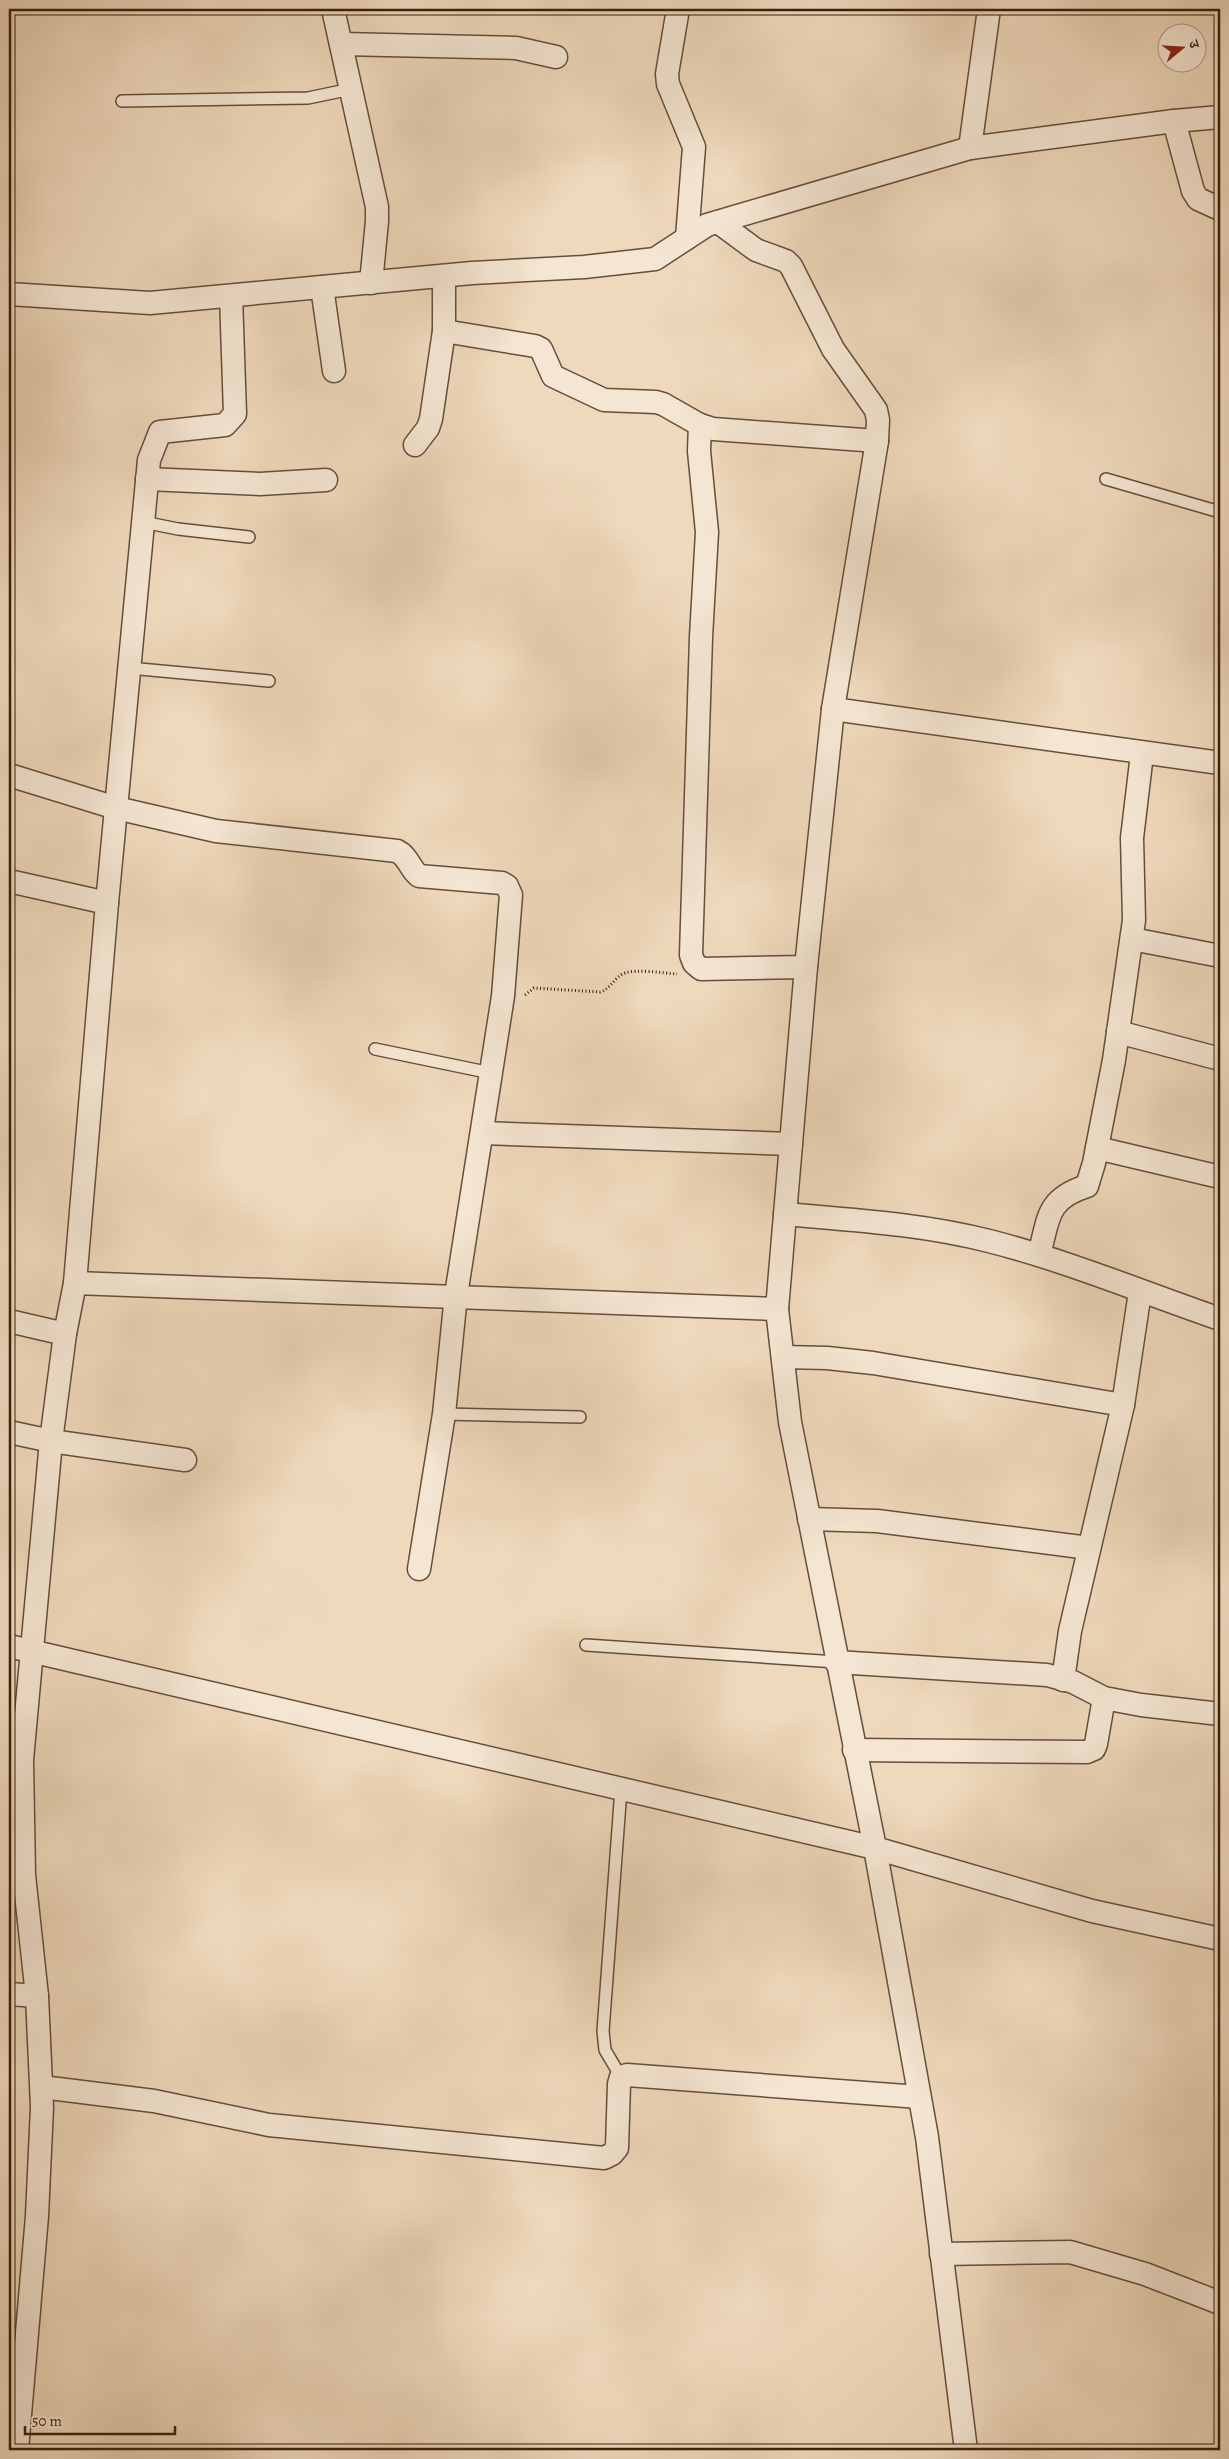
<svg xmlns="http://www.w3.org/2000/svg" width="1229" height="2459" font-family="Alegreya,'Noto Serif Devanagari',serif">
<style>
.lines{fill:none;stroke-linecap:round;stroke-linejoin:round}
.lane-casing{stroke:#664e3a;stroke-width:14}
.street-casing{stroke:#664e3a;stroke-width:25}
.path{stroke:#381f0e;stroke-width:3;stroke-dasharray:1 2.5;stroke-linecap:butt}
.lane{stroke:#f5e6d3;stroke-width:11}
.street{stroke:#f5e6d3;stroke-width:22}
</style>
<rect width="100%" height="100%" fill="#efd9bc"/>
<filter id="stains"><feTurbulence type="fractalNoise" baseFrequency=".004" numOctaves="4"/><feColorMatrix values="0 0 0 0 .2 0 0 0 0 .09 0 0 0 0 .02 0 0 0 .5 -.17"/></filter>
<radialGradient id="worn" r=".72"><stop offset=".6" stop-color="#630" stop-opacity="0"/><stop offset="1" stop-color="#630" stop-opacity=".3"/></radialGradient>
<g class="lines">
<defs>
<g id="lane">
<polyline points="122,101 308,98 351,89"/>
<polyline points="1106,479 1220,512"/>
<polyline points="143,522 178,529 249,537"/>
<polyline points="129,668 269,681"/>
<polyline points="375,1049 491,1073"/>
<polyline points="444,1414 580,1417"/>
<polyline points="586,1645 836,1662"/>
<polyline points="621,1789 603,2031 605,2050 621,2077"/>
</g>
<g id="street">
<polyline points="333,9 377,207 377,221 371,283"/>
<polyline points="678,9 667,74 668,84 694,147 687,238"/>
<polyline points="342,44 516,48 556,57"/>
<polyline points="1174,121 1193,191 1198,199 1220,209"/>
<polyline points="970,148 989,9"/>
<polyline points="718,222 756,250 786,261 791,266 833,349 876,410 878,420 877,441 833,709 806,967 777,1309 790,1422 875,1848 927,2137 966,2450"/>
<polyline points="322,287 334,371"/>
<polyline points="9,294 150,303 472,273 584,267 655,259 707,225 970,148 1174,121 1220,117"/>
<polyline points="444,331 535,346 541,349 553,376 604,400 656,402 663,404 700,425 713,429 877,441"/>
<polyline points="700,425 699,451 707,532 701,637 691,955 694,963 701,969 806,967"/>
<polyline points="415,445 428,428 431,419 444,331 444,276"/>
<polyline points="147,479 260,484 326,480"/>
<polyline points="833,709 1220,763"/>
<path d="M9 775 116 808 216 831 397 851C408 856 410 869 419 876L502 883 507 886 511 895 503 996 456 1295 444 1414 419 1569"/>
<polyline points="9,881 107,903"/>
<polyline points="1132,939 1220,956"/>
<polyline points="1118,1032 1220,1059"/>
<polyline points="482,1133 791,1144"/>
<polyline points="1097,1148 1220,1177"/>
<path d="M785 1214C853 1220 923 1224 989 1241 1068 1261 1144 1293 1220 1319"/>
<path d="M1039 1255C1049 1218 1046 1199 1087 1186L1094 1163 1114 1060 1134 920 1132 838 1142 754"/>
<polyline points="75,1283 107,903 149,460 160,432 225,425 235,414 231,296"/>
<polyline points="9,1321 65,1334"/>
<polyline points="783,1357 827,1358 873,1363 1123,1405"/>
<polyline points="9,1432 51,1441 185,1460"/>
<polyline points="809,1519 877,1521 1089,1548"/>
<polyline points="9,1646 875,1848 1092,1911 1220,1939"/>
<polyline points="836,1662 1047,1675 1073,1682 1104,1698 1141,1705 1220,1714"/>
<polyline points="1063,1680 1070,1631 1123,1405 1140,1292"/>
<polyline points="854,1750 1087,1752 1094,1749 1096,1744 1104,1698"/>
<polyline points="9,1994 37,1996"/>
<polyline points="42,2087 154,2101 269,2125 604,2158 612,2154 617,2148 619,2084 621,2077 627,2075 919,2097"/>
<polyline points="941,2254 1070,2252 1145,2274 1220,2303"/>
<polyline points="17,2450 37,2216 42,2107 37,1996 24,1875 22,1760 51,1441 65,1334 75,1283 777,1309"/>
</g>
</defs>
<use href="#lane" class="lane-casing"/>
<use href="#street" class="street-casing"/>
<path class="path" d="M525 995 534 988 600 992C611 989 614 977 625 973 637 969 663 973 677 974"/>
<use href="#lane" class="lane"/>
<use href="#street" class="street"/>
</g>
<rect width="1229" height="2459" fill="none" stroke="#efd9bc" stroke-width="30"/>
<rect x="10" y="10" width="1209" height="2439" fill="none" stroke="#381f0e" stroke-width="2.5"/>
<rect x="15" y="15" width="1199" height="2429" fill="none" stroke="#381f0e"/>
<g transform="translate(1182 48) rotate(72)"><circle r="24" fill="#f5e6d3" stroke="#a99684"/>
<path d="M0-4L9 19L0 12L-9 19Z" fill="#8f2418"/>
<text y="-8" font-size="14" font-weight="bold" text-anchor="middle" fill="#381f0e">उ</text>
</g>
<path d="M25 2426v8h150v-8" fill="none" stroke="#381f0e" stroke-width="2.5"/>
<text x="32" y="2426" font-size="15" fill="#381f0e" stroke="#f5e6d3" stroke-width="4" paint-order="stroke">50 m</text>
<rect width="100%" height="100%" filter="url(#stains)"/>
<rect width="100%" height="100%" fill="url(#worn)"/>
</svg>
